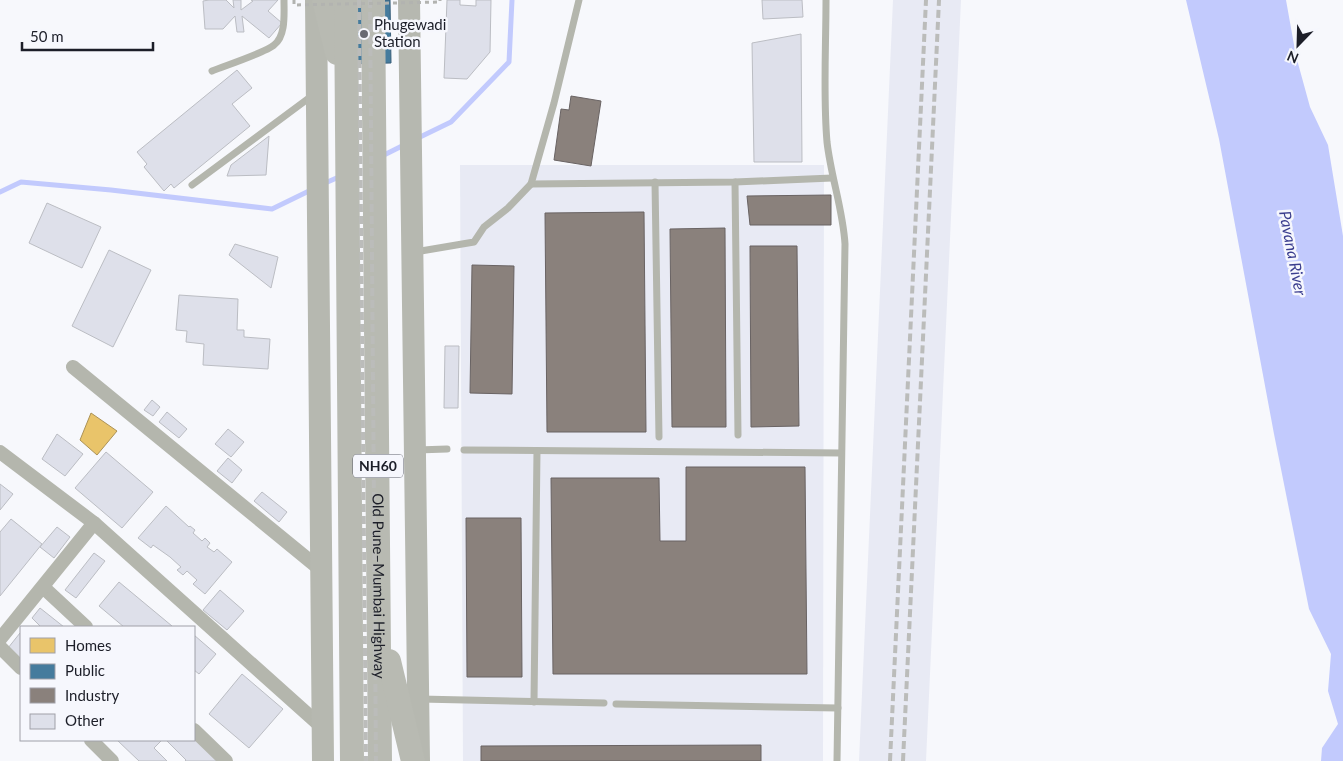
<svg xmlns="http://www.w3.org/2000/svg" width="1343" height="761" font-family="Lato,sans-serif">
<style>
.built{fill:#e8eaf4}
.water{fill:#c2cafd}
.homes{fill:#e9c46a;stroke:#ac9256}
.public{fill:#457b9d;stroke:#395f7a}
.industry{fill:#8a817c;stroke:#696363}
.lines{fill:none;stroke-linecap:round;stroke-linejoin:round}
.stream{stroke:#c2cafd;stroke-width:5}
.building{fill:#dee0ea;stroke:#bbbdc3}
.service{stroke:#b4b6ad;stroke-width:7}
.minor{stroke:#b4b6ad;stroke-width:14}
.primary{stroke:#b6b8b0;stroke-width:22}
.trunk{stroke:#b8bab2;stroke-width:24}
.rail{stroke:#bbbcba;stroke-width:4;stroke-dasharray:8 4;stroke-linecap:butt}
.path-bridge{stroke:#b2b3b0;stroke-width:3;stroke-dasharray:4 4;stroke-linecap:butt}
.poi-dot{fill:#696a72;stroke:#f6f7fd;stroke-width:2}
.labels{text-anchor:middle;stroke-width:5;stroke-linejoin:round;paint-order:stroke}
.shield{fill:#f6f7fd;stroke:#5d5f68;stroke-width:1}
.shield-label{font-size:14px;font-weight:bold;fill:#1c1e28}
.poi-label{font-size:15px;fill:#1c1e28;stroke:#f6f7fd;text-anchor:start}
.street-label{font-size:15px;fill:#1c1e28;stroke:#f6f7fd}
.water-label{font-size:16px;font-style:italic;fill:#3b3e8f;stroke:#f6f7fd}
</style>
<rect width="100%" height="100%" fill="#f7f8fc"/>
<g class="built">
<polygon points="893,0 961,0 926,761 859,761"/>
<polygon points="460,165 824,165 823,761 463,761"/>
</g>
<polygon class="water" points="1186,0 1286,0 1296,56 1310,107 1328,145 1343,236 1343,761 1321,761 1322,748 1338,724 1328,691 1331,654 1309,609 1274,434 1219,139"/>
<polygon class="homes" points="91,413 117,431 97,455 80,440"/>
<polygon class="public" points="337,0 390,0 391,63 338,64"/>
<g class="industry">
<polygon points="571,96 601,101 591,166 554,160 561,109 569,110"/>
<polygon points="831,195 831,225 750,225 747,196"/>
<polygon points="644,212 646,432 547,432 545,213"/>
<polygon points="725,228 726,427 672,427 670,229"/>
<polygon points="750,246 797,246 799,426 751,427"/>
<polygon points="472,265 514,266 512,394 470,393"/>
<polygon points="686,467 805,467 807,674 553,674 551,478 659,478 660,541 686,541"/>
<polygon points="466,518 521,518 522,677 467,677"/>
<polygon points="761,745 761,761 481,761 481,746"/>
</g>
<g class="lines">
<g class="stream">
<polyline points="418,138 451,122 509,62 512,0"/>
<polyline points="382,156 406,144"/>
<polyline points="323,184 341,176"/>
<polyline points="0,192 21,182 111,190 272,209 311,190"/>
</g>
</g>
<g class="building">
<polygon points="209,0 226,0 234,8 233,0 241,0 241,10 253,1 251,0 278,0 268,11 282,23 269,38 242,16 244,32 237,32 235,16 223,29 205,29 203,1"/>
<polygon points="447,0 460,0 460,5 476,6 476,0 491,0 490,52 467,79 444,78"/>
<polygon points="762,0 802,0 803,17 763,19"/>
<polygon points="801,34 802,162 754,162 752,43"/>
<polygon points="237,70 252,88 232,104 250,126 174,188 171,184 164,191 144,167 147,164 137,152"/>
<polygon points="269,136 266,175 227,176 231,165"/>
<polygon points="47,203 101,227 82,268 29,243"/>
<polygon points="235,244 278,257 271,288 229,255"/>
<polygon points="109,250 151,270 113,347 72,326"/>
<polygon points="179,295 238,299 237,330 244,330 244,337 270,339 268,369 203,365 204,344 186,342 187,331 176,330"/>
<polygon points="445,346 459,346 458,408 444,408"/>
<polygon points="152,400 160,407 153,416 144,410"/>
<polygon points="167,412 187,429 179,438 159,422"/>
<polygon points="228,429 244,442 231,457 215,444"/>
<polygon points="57,434 83,454 65,476 42,459"/>
<polygon points="106,452 153,492 122,528 75,488"/>
<polygon points="228,458 242,470 232,483 217,471"/>
<polygon points="0,484 13,494 0,510"/>
<polygon points="262,492 287,512 279,522 254,501"/>
<polygon points="166,506 189,527 190,526 195,530 193,533 202,541 205,538 210,543 207,547 214,552 217,549 232,562 205,594 193,584 197,580 187,571 183,575 177,570 181,567 170,557 153,545 151,548 138,538"/>
<polygon points="11,519 42,544 0,596 0,532"/>
<polygon points="57,527 70,537 54,558 40,547"/>
<polygon points="94,553 105,561 76,598 65,590"/>
<polygon points="119,582 172,626 171,627 124,627 99,606"/>
<polygon points="220,590 244,611 227,630 203,610"/>
<polygon points="40,608 64,627 41,627 32,618"/>
<polygon points="20,633 21,633 21,659 8,648"/>
<polygon points="194,635 216,654 199,674 194,670"/>
<polygon points="242,674 283,709 249,748 209,714"/>
<polygon points="194,738 218,761 185,761 186,760 166,740 194,740"/>
<polygon points="117,740 162,740 154,748 167,761 139,761"/>
</g>
<g class="lines">
<g class="service">
<path d="M826 0C826 47 823 96 827 142 831 177 843 210 845 244L837 761"/>
<path d="M212 71C224 66 267 52 274 45 286 36 284 14 284 0"/>
<polyline points="655,182 659,437"/>
<polyline points="735,182 738,435"/>
<polyline points="531,184 735,182 832,178"/>
<polyline points="192,185 313,95"/>
<polyline points="415,252 474,242 484,227 508,208 531,184 554,103 579,0"/>
<polyline points="417,450 447,449"/>
<polyline points="464,450 841,453"/>
<polyline points="420,699 604,703"/>
<polyline points="534,702 537,451"/>
<polyline points="616,704 838,708"/>
</g>
<g class="minor">
<polyline points="73,367 321,570"/>
<polyline points="0,452 94,523 323,728"/>
<polyline points="43,587 86,627"/>
<polyline points="0,639 94,523"/>
<polyline points="0,647 21,668"/>
<polyline points="194,730 226,761"/>
<polyline points="91,740 112,761"/>
</g>
<g class="primary">
<polyline points="316,0 323,761"/>
<polyline points="409,0 419,761"/>
</g>
<g class="trunk">
<polyline points="324,0 337,53"/>
<polyline points="346,0 352,761"/>
<path id="s1" d="M373 0 380 761"/>
<polyline points="389,661 413,761"/>
</g>
<g class="rail">
<polyline points="359,0 366,761"/>
<polyline points="370,0 376,761"/>
<polyline points="890,761 926,0"/>
<polyline points="903,761 939,0"/>
</g>
<polyline class="path-bridge" points="294,0 294,5 440,2 440,0"/>
</g>
<circle class="poi-dot" cx="364" cy="34" r="5"/>
<g class="labels">
<rect class="shield" x="353" y="454.5" width="50" height="23" rx="4"/>
<g class="shield-label">
<text x="378" y="471">NH60</text>
</g>
<g class="poi-label">
<text x="374" y="30">Phugewadi<tspan x="374" dy="17">Station</tspan></text>
</g>
<g class="street-label">
<text dy="5" stroke="none"><textPath href="#s1" startOffset="586">Old Pune–Mumbai Highway</textPath></text>
</g>
<g class="water-label">
<text transform="translate(1293 253) rotate(79)" y="6">Pavana River</text>
</g>
</g>
<rect x="20" y="626" width="175" height="115" fill="#f6f7fd" stroke="#9fa0a8"/>
<rect x="30" y="638" width="25" height="15" fill="#e9c46a" stroke="#9fa0a8"/>
<text x="65" y="651" font-size="15" fill="#1c1e28">Homes</text>
<rect x="30" y="664" width="25" height="15" fill="#457b9d" stroke="#9fa0a8"/>
<text x="65" y="676" font-size="15" fill="#1c1e28">Public</text>
<rect x="30" y="688" width="25" height="15" fill="#8a817c" stroke="#9fa0a8"/>
<text x="65" y="701" font-size="15" fill="#1c1e28">Industry</text>
<rect x="30" y="714" width="25" height="15" fill="#dee0ea" stroke="#9fa0a8"/>
<text x="65" y="726" font-size="15" fill="#1c1e28">Other</text>
<g transform="translate(1298 45) rotate(203)" stroke="#f6f7fd" stroke-width="4" paint-order="stroke">
<path d="M0-4L9 19L0 12L-9 19Z" fill="#1c1e28"/>
<text y="-8" font-size="14" font-weight="bold" text-anchor="middle" fill="#1c1e28">N</text>
</g>
<path d="M22 42v8h131v-8" fill="none" stroke="#1c1e28" stroke-width="2.5"/>
<text x="30" y="42" font-size="15" fill="#1c1e28" stroke="#f6f7fd" stroke-width="4" paint-order="stroke">50 m</text>
</svg>
